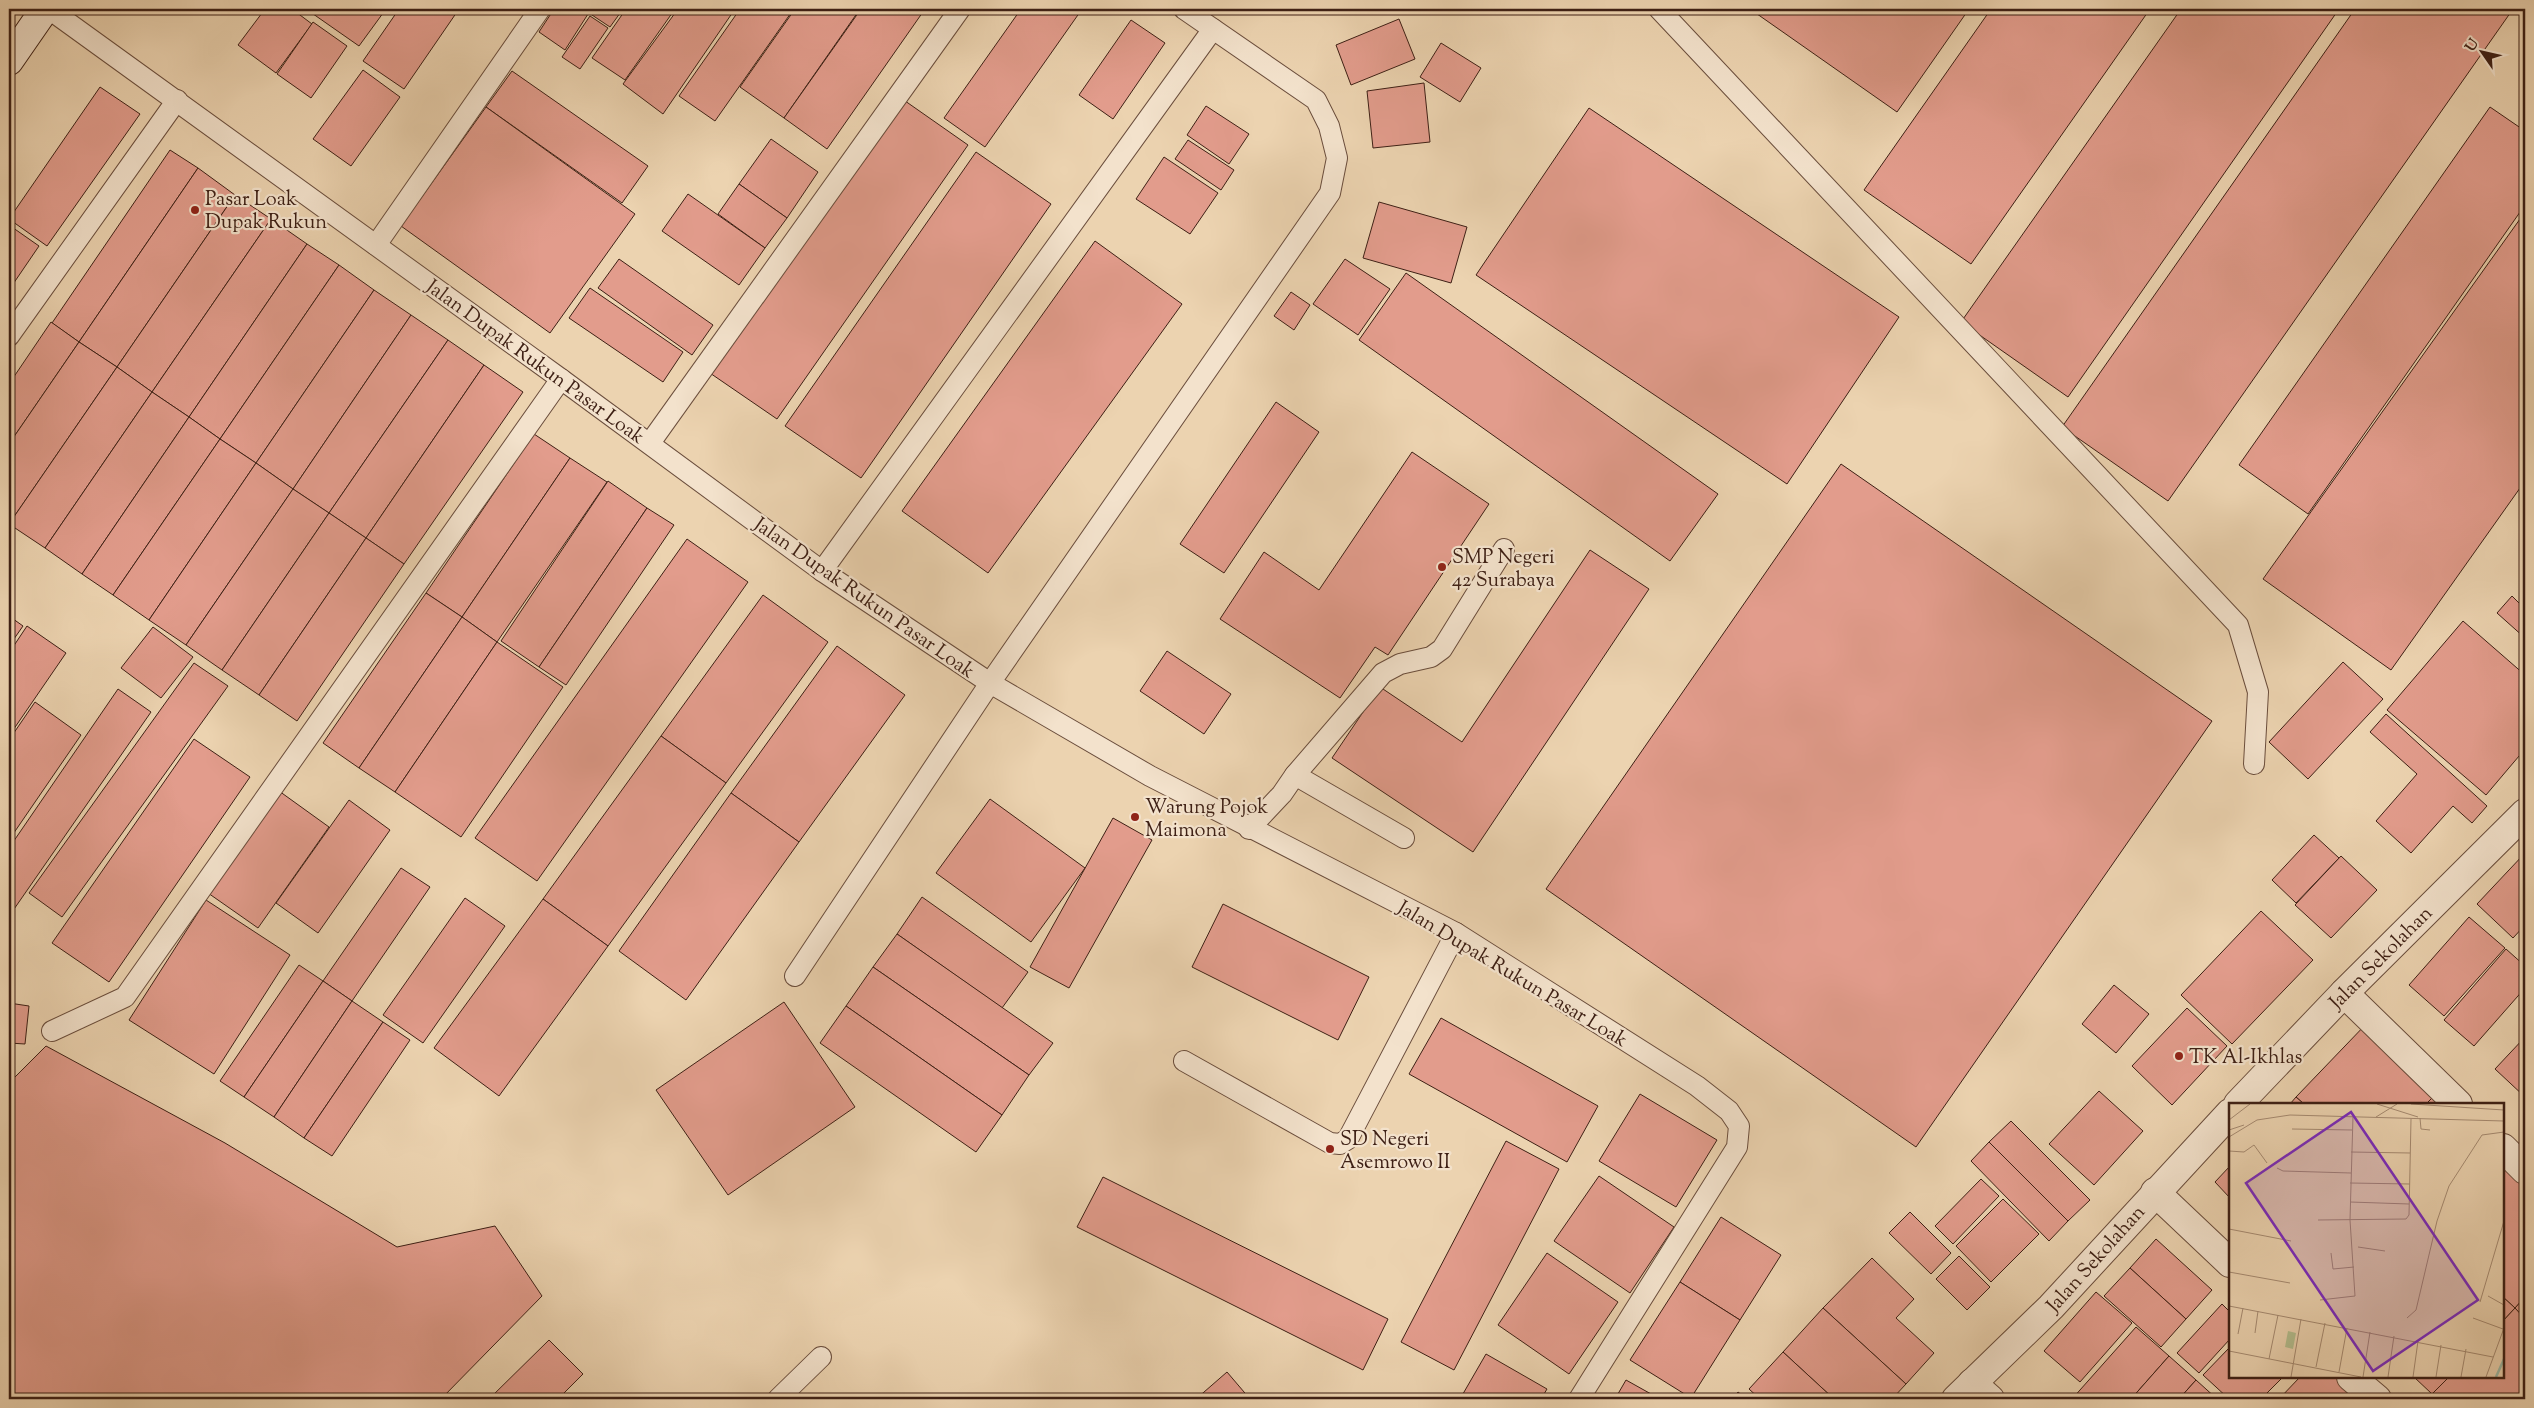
<svg xmlns="http://www.w3.org/2000/svg" width="2534" height="1408" font-family="'Sorts Mill Goudy',serif">
<style>
.building{fill:#e29c8c;stroke:#3e2015}
.lines{fill:none;stroke-linecap:round;stroke-linejoin:round}
.service-casing{stroke:#6a4d3c;stroke-width:22}
.minor-casing{stroke:#6a4d3c;stroke-width:30}
.secondary-casing{stroke:#3e2015;stroke-width:30}
.service{stroke:#f3e2cc;stroke-width:20}
.minor{stroke:#f3e2cc;stroke-width:28}
.secondary{stroke:#f3e2cc;stroke-width:28}
.poi-dot{fill:#8f2418;stroke:#f3e2cc;stroke-width:2}
.labels{text-anchor:middle;stroke-width:4.5;stroke-linejoin:round;paint-order:stroke}
.poi-label{font-size:20px;fill:#3e2015;stroke:#f3e2cc;text-anchor:start}
.street-label{font-size:20px;fill:#3e2015;stroke:#f3e2cc}
.inset-river{fill:none;stroke:#9ab9a5;stroke-width:2.5}
.inset-road{fill:none;stroke:#a68b72;stroke-width:1}
.view{fill:#7b2cbf;fill-opacity:0.15;stroke:#7b2cbf;stroke-width:2.5}
.inset-edge{fill:none;stroke:#3e2015;stroke-width:2.5}
</style>
<rect width="100%" height="100%" fill="#ecd3b0"/>
<filter id="stains"><feTurbulence type="fractalNoise" baseFrequency=".004" numOctaves="4"/><feColorMatrix values="0 0 0 0 .2 0 0 0 0 .09 0 0 0 0 .02 0 0 0 .5 -.17"/></filter>
<radialGradient id="worn" r=".72"><stop offset=".6" stop-color="#630" stop-opacity="0"/><stop offset="1" stop-color="#630" stop-opacity=".3"/></radialGradient>
<g class="building">
<polygon points="265,9 292,9 312,24 276,73 238,45"/>
<polygon points="306,9 386,9 359,46"/>
<polygon points="399,9 459,9 404,89 363,61"/>
<polygon points="554,9 581,9 588,14 565,50 539,32"/>
<polygon points="583,9 623,9 610,27"/>
<polygon points="626,9 675,9 625,80 592,58"/>
<polygon points="678,9 735,9 663,114 623,84"/>
<polygon points="740,9 793,10 715,121 679,96"/>
<polygon points="795,9 860,9 784,118 740,87"/>
<polygon points="861,9 925,9 827,149 784,118"/>
<polygon points="1021,9 1076,9 1080,12 985,147 944,118"/>
<polygon points="1750,9 1969,9 1897,112"/>
<polygon points="1991,9 2150,9 1971,264 1864,190"/>
<polygon points="2181,9 2339,9 2068,397 1961,322"/>
<polygon points="2355,9 2513,9 2168,501 2062,427"/>
<polygon points="590,16 608,28 580,69 562,57"/>
<polygon points="1399,19 1415,59 1351,85 1336,45"/>
<polygon points="1131,20 1165,43 1113,119 1079,95"/>
<polygon points="313,22 347,46 311,98 277,74"/>
<polygon points="1441,43 1481,68 1460,102 1420,77"/>
<polygon points="363,70 400,97 351,166 313,139"/>
<polygon points="512,71 648,166 622,203 486,107"/>
<polygon points="1424,83 1430,142 1373,148 1367,91"/>
<polygon points="100,87 140,114 47,246 9,219"/>
<polygon points="898,96 968,145 777,419 707,371"/>
<polygon points="1206,106 1249,134 1229,164 1187,135"/>
<polygon points="486,107 635,214 550,333 401,226"/>
<polygon points="2490,107 2525,131 2525,205 2308,514 2239,465"/>
<polygon points="1589,108 1899,317 1787,484 1476,275"/>
<polygon points="771,139 818,172 787,218 739,184"/>
<polygon points="1188,140 1234,170 1221,190 1175,159"/>
<polygon points="170,150 198,168 79,342 52,323"/>
<polygon points="976,152 1051,204 861,478 785,426"/>
<polygon points="1164,157 1218,193 1190,234 1136,199"/>
<polygon points="198,168 235,195 117,367 79,342"/>
<polygon points="739,184 787,218 765,248 718,214"/>
<polygon points="688,194 765,248 739,285 662,231"/>
<polygon points="235,195 271,219 152,392 117,367"/>
<polygon points="1379,202 1467,227 1451,283 1363,258"/>
<polygon points="2525,212 2525,481 2391,670 2263,579"/>
<polygon points="271,219 307,244 189,417 152,392"/>
<polygon points="9,225 39,246 9,290"/>
<polygon points="1095,241 1182,304 988,573 902,511"/>
<polygon points="307,244 339,265 220,439 189,417"/>
<polygon points="619,259 713,325 692,355 598,288"/>
<polygon points="1345,259 1390,289 1358,335 1313,304"/>
<polygon points="339,265 374,290 256,463 220,439"/>
<polygon points="1406,273 1718,494 1670,561 1359,340"/>
<polygon points="590,288 683,352 663,382 569,318"/>
<polygon points="374,290 411,315 293,489 256,463"/>
<polygon points="1291,292 1310,305 1294,330 1274,316"/>
<polygon points="411,315 448,340 329,513 293,489"/>
<polygon points="51,322 79,342 9,444 9,384"/>
<polygon points="448,340 484,365 366,538 329,513"/>
<polygon points="79,342 117,367 9,524 9,444"/>
<polygon points="484,365 523,392 404,564 366,538"/>
<polygon points="117,367 152,392 45,548 9,524"/>
<polygon points="152,392 189,417 82,574 45,548"/>
<polygon points="1276,402 1319,432 1224,573 1180,544"/>
<polygon points="189,417 220,439 113,595 82,574"/>
<polygon points="534,434 570,458 462,617 426,593"/>
<polygon points="220,439 256,463 149,620 113,595"/>
<polygon points="1412,452 1489,504 1388,655 1375,647 1340,698 1220,619 1264,552 1319,590"/>
<polygon points="570,458 607,482 497,642 462,617"/>
<polygon points="256,463 293,489 186,645 149,620"/>
<polygon points="1841,464 2212,721 1916,1147 1546,889"/>
<polygon points="608,481 647,508 539,667 501,641"/>
<polygon points="293,489 329,513 222,670 186,645"/>
<polygon points="647,508 674,525 566,685 539,667"/>
<polygon points="329,513 366,538 259,695 222,670"/>
<polygon points="366,538 404,564 297,721 259,695"/>
<polygon points="687,539 748,582 537,881 475,838"/>
<polygon points="1590,550 1649,589 1473,852 1332,758 1380,687 1462,742"/>
<polygon points="426,593 462,617 359,768 323,743"/>
<polygon points="763,595 828,642 726,783 661,736"/>
<polygon points="2512,596 2525,609 2525,638 2497,613"/>
<polygon points="9,616 23,626 9,646"/>
<polygon points="462,617 497,642 395,792 359,768"/>
<polygon points="2463,621 2525,675 2525,749 2486,795 2387,710"/>
<polygon points="27,626 66,653 9,736 9,653"/>
<polygon points="153,627 193,657 161,698 121,668"/>
<polygon points="497,642 563,687 461,837 395,792"/>
<polygon points="837,646 905,695 799,842 731,793"/>
<polygon points="1167,651 1231,694 1204,734 1140,691"/>
<polygon points="2343,662 2383,699 2308,779 2269,742"/>
<polygon points="194,663 228,686 62,917 29,893"/>
<polygon points="118,689 151,712 12,912 9,909 9,848"/>
<polygon points="35,702 81,735 9,840 9,740"/>
<polygon points="2386,714 2487,806 2472,823 2453,806 2411,853 2376,821 2417,774 2370,732"/>
<polygon points="661,736 726,783 608,946 543,899"/>
<polygon points="194,739 250,777 109,982 52,943"/>
<polygon points="279,791 329,827 258,928 208,893"/>
<polygon points="731,793 799,842 686,1000 619,951"/>
<polygon points="990,799 1085,868 1031,942 936,873"/>
<polygon points="349,800 390,830 318,933 276,903"/>
<polygon points="1113,818 1152,840 1069,988 1030,967"/>
<polygon points="2314,835 2339,858 2296,903 2272,880"/>
<polygon points="2525,853 2525,925 2513,938 2477,904"/>
<polygon points="2341,856 2377,890 2331,938 2295,905"/>
<polygon points="401,868 430,887 352,1001 323,981"/>
<polygon points="922,897 1028,972 1002,1008 897,934"/>
<polygon points="465,898 505,926 423,1043 383,1015"/>
<polygon points="543,899 608,946 499,1096 434,1048"/>
<polygon points="206,900 290,955 214,1074 129,1020"/>
<polygon points="1223,904 1369,977 1338,1040 1192,967"/>
<polygon points="2261,911 2313,960 2232,1044 2181,995"/>
<polygon points="2469,917 2505,948 2444,1016 2409,985"/>
<polygon points="897,934 1053,1043 1029,1075 873,967"/>
<polygon points="2506,949 2525,966 2525,988 2474,1046 2444,1020"/>
<polygon points="299,965 323,981 244,1097 220,1081"/>
<polygon points="873,967 1029,1075 1002,1115 846,1006"/>
<polygon points="323,981 352,1001 274,1117 244,1097"/>
<polygon points="2114,985 2149,1014 2116,1053 2082,1024"/>
<polygon points="352,1001 383,1022 304,1138 274,1117"/>
<polygon points="784,1002 855,1107 728,1195 656,1090"/>
<polygon points="9,1003 29,1006 25,1044 9,1043"/>
<polygon points="846,1006 1002,1115 976,1152 820,1043"/>
<polygon points="2187,1008 2227,1046 2172,1105 2132,1066"/>
<polygon points="1441,1018 1598,1106 1567,1162 1409,1074"/>
<polygon points="2369,1021 2440,1090 2426,1104 2304,1104 2296,1097"/>
<polygon points="383,1022 410,1040 332,1156 304,1138"/>
<polygon points="2525,1037 2525,1097 2495,1069"/>
<polygon points="46,1046 225,1143 397,1247 495,1226 542,1296 441,1399 9,1399 9,1083"/>
<polygon points="2440,1090 2455,1104 2426,1104"/>
<polygon points="2099,1091 2143,1131 2094,1185 2049,1144"/>
<polygon points="1640,1094 1717,1140 1676,1207 1599,1161"/>
<polygon points="2296,1097 2304,1104 2290,1104"/>
<polygon points="2011,1121 2090,1200 2068,1221 1989,1142"/>
<polygon points="1506,1141 1559,1169 1454,1370 1401,1342"/>
<polygon points="1989,1142 2068,1221 2049,1241 1971,1161"/>
<polygon points="2513,1160 2525,1172 2525,1297 2515,1308 2503,1297 2503,1170"/>
<polygon points="2230,1166 2230,1198 2215,1182"/>
<polygon points="1599,1176 1674,1227 1630,1293 1554,1241"/>
<polygon points="1103,1177 1388,1319 1363,1370 1077,1227"/>
<polygon points="1981,1179 1999,1196 1953,1244 1935,1226"/>
<polygon points="2003,1199 2039,1234 1991,1282 1956,1246"/>
<polygon points="1910,1212 1951,1253 1931,1274 1889,1233"/>
<polygon points="1721,1217 1781,1255 1740,1320 1680,1282"/>
<polygon points="2156,1239 2212,1290 2186,1319 2130,1268"/>
<polygon points="1547,1253 1618,1302 1569,1374 1498,1325"/>
<polygon points="1959,1256 1990,1287 1967,1310 1936,1279"/>
<polygon points="1872,1258 1914,1299 1896,1318 1934,1353 1906,1384 1823,1308"/>
<polygon points="2130,1268 2186,1319 2161,1347 2104,1296"/>
<polygon points="1680,1282 1740,1320 1691,1398 1630,1360"/>
<polygon points="2096,1292 2132,1323 2080,1382 2044,1351"/>
<polygon points="2503,1297 2515,1308 2503,1321"/>
<polygon points="2525,1297 2525,1319 2515,1308"/>
<polygon points="2222,1304 2230,1312 2230,1339 2199,1373 2177,1353"/>
<polygon points="1823,1308 1906,1384 1892,1399 1834,1399 1783,1352"/>
<polygon points="2515,1308 2525,1319 2525,1399 2437,1399 2432,1394 2449,1377 2503,1377 2503,1321"/>
<polygon points="2136,1327 2169,1356 2131,1399 2072,1399"/>
<polygon points="549,1340 583,1374 558,1399 489,1399"/>
<polygon points="2230,1347 2230,1377 2283,1377 2261,1399 2229,1399 2203,1375"/>
<polygon points="1783,1352 1834,1399 1760,1399 1749,1389"/>
<polygon points="1486,1354 1547,1389 1541,1399 1460,1399"/>
<polygon points="2169,1356 2196,1380 2179,1399 2131,1399"/>
<polygon points="1227,1372 1250,1399 1196,1399"/>
<polygon points="2300,1377 2342,1377 2366,1399 2279,1399"/>
<polygon points="2414,1377 2449,1377 2432,1394"/>
<polygon points="1626,1380 1660,1399 1615,1399"/>
<polygon points="2196,1380 2217,1399 2179,1399"/>
<polygon points="1738,1392 1747,1399 1732,1399"/>
</g>
<g class="lines">
<defs>
<g id="service">
<polyline points="49,9 561,379 822,571 990,683 1150,776 1456,933 1697,1086 1729,1111 1739,1126 1737,1147 1579,1399"/>
<polyline points="1659,9 2238,625 2258,692 2254,764"/>
<polyline points="376,245 540,9"/>
<polyline points="9,336 177,100"/>
<polyline points="650,443 960,9"/>
<polyline points="822,571 1213,29"/>
<polyline points="1295,775 1383,673 1400,664 1431,657 1442,649 1504,549"/>
<polyline points="1249,829 1282,794 1295,775 1404,838"/>
<polyline points="795,976 990,683 1330,193 1337,158 1329,126 1316,100 1184,9"/>
<polyline points="52,1031 125,997 561,379"/>
<polyline points="1184,1061 1330,1143 1340,1144 1348,1139 1456,933"/>
<polyline points="778,1399 821,1357"/>
</g>
<g id="minor">
<polyline points="2344,993 2458,1104"/>
<polyline points="2238,1104 2344,993 2525,813"/>
<polyline points="2503,1148 2525,1170"/>
<polyline points="2155,1192 2230,1263"/>
<polyline points="2351,1377 2377,1399"/>
<polyline points="1972,1383 1990,1399"/>
<polyline points="1956,1399 2051,1307 2230,1113"/>
</g>
<polyline id="secondary" points="9,61 45,9"/>
</defs>
<use href="#service" class="service-casing"/>
<use href="#minor" class="minor-casing"/>
<use href="#secondary" class="secondary-casing"/>
<use href="#service" class="service"/>
<use href="#minor" class="minor"/>
<use href="#secondary" class="secondary"/>
</g>
<g class="poi-dot">
<circle cx="195" cy="210" r="5"/>
<circle cx="1442" cy="567" r="5"/>
<circle cx="1135" cy="817" r="5"/>
<circle cx="2179" cy="1056" r="5"/>
<circle cx="1330" cy="1149" r="5"/>
</g>
<g class="labels">
<g class="poi-label">
<text x="205" y="205">Pasar Loak<tspan x="205" dy="23">Dupak Rukun</tspan></text>
<text x="1452" y="563">SMP Negeri<tspan x="1452" dy="23">42 Surabaya</tspan></text>
<text x="1145" y="813">Warung Pojok<tspan x="1145" dy="23">Maimona</tspan></text>
<text x="2189" y="1063">TK Al-Ikhlas</text>
<text x="1340" y="1145">SD Negeri<tspan x="1340" dy="23">Asemrowo II</tspan></text>
</g>
<g class="street-label">
<text transform="translate(536 361) rotate(36)" y="7">Jalan Dupak Rukun Pasar Loak</text>
<text transform="translate(865 597) rotate(35)" y="7">Jalan Dupak Rukun Pasar Loak</text>
<text transform="translate(2380 957) rotate(-45)" y="7">Jalan Sekolahan</text>
<text transform="translate(1513 973) rotate(31)" y="7">Jalan Dupak Rukun Pasar Loak</text>
<text transform="translate(2095 1258) rotate(-48)" y="7">Jalan Sekolahan</text>
</g>
</g>
<g transform="translate(2229 1103)">
<rect width="275" height="275" fill="#ecd3b0"/>
<path d="M59 228 67 230 64 246 56 244Z" fill="#b3be8f"/>
<path class="inset-river" d="M267 274 275 256"/>
<path class="inset-road" d="M148 1 189 14M182 1 275 7M147 14 168 1M191 15 192 26 201 27M0 17 21 1M63 26 123 27M0 27 15 22M0 34 28 17 61 12 275 18M0 48 15 49 25 42 38 60M122 49 181 50M48 65 54 68 122 70M121 80 181 81M121 99 180 101M89 117 177 116 180 112 182 16M0 126 62 138M129 144 156 148M102 150 104 166 125 164M0 169 61 180M259 193 275 202M91 197 126 193 121 117 124 13M251 199 275 118M0 203 264 254M178 215 187 207 208 118 220 83 253 32 275 29M244 215 274 226M26 230 29 208M9 231 14 205M0 248 132 274M40 256 49 212M87 264 96 220M110 269 118 225M62 274 72 216M134 274 141 229M159 274 165 233M184 274 189 238M207 274 212 242M232 274 237 246M257 274 275 225"/>
<path class="view" d="M122 9 249 197 144 268 17 80Z"/>
<rect width="275" height="275" class="inset-edge"/>
</g>
<rect width="2534" height="1408" fill="none" stroke="#ecd3b0" stroke-width="30"/>
<rect x="10" y="10" width="2514" height="1388" fill="none" stroke="#3e2015" stroke-width="2.5"/>
<rect x="15" y="15" width="2504" height="1378" fill="none" stroke="#3e2015"/>
<g transform="translate(2482 52) rotate(304)" stroke="#f3e2cc" stroke-width="4" paint-order="stroke">
<path d="M0-4L9 19L0 12L-9 19Z" fill="#3e2015"/>
<text y="-8" font-size="14" font-weight="bold" text-anchor="middle" fill="#3e2015">U</text>
</g>
<rect width="100%" height="100%" filter="url(#stains)"/>
<rect width="100%" height="100%" fill="url(#worn)"/>
</svg>
